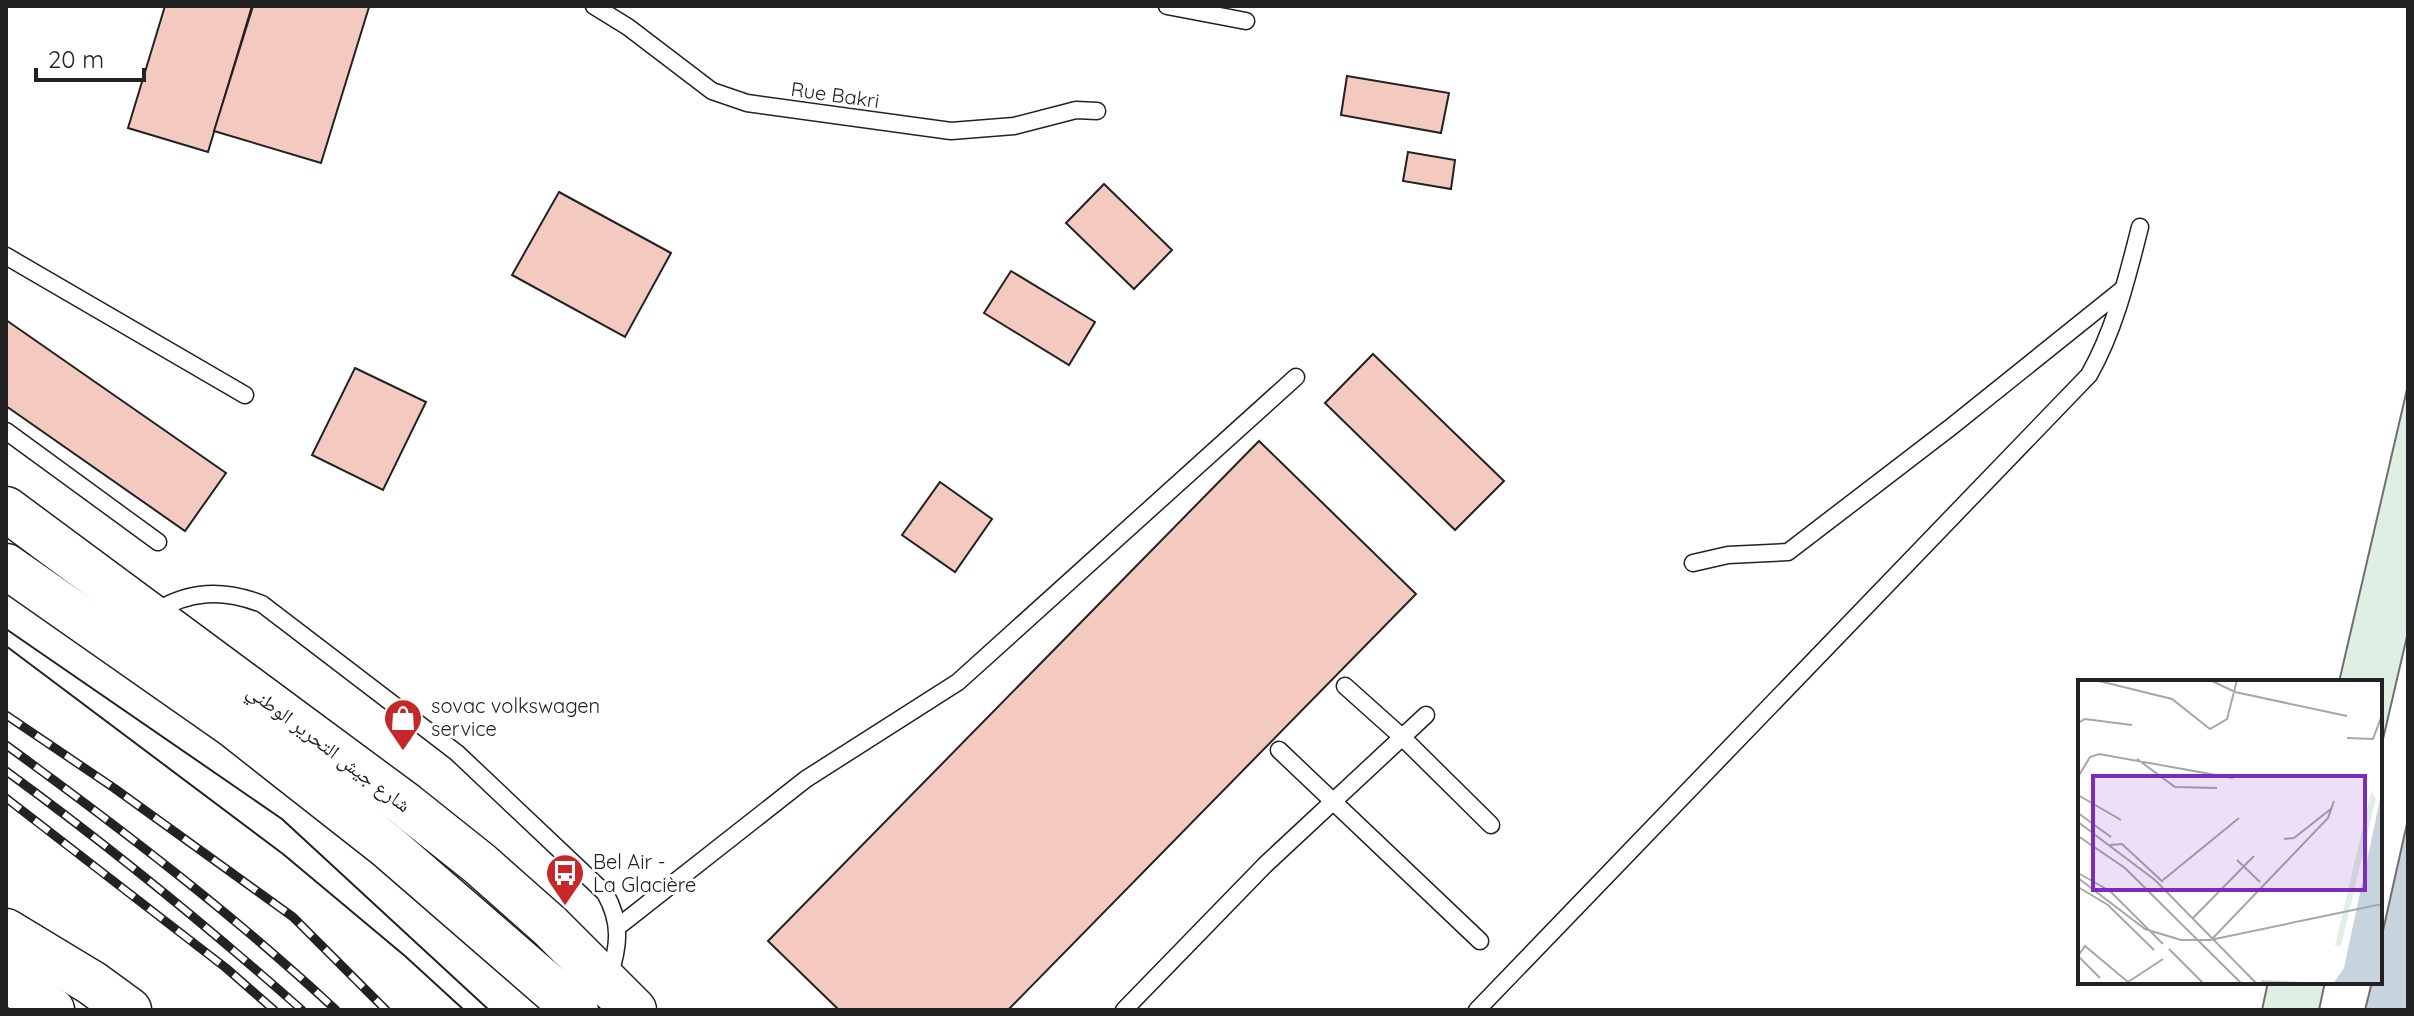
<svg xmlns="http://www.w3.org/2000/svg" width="2414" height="1016" font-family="Quicksand,'Noto Naskh Arabic',sans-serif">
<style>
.green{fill:#e0efe3;stroke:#6f6f6f;stroke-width:2}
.water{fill:#c7d3dd;stroke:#6f6f6f;stroke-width:2}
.building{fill:#f3c9c0;stroke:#222;stroke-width:2}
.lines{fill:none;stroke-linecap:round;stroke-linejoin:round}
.lane-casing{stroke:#222;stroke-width:19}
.secondary-casing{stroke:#222;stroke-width:47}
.highway-casing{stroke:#222;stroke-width:47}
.lane{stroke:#fff;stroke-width:16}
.secondary{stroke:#fff;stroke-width:44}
.highway{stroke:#fff;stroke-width:44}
.tram{stroke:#222;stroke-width:2}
.rail-casing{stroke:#222;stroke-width:9}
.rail{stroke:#fff;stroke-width:6;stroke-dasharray:18;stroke-linecap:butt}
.labels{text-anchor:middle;stroke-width:6;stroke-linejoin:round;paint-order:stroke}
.street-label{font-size:20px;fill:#222;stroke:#fff}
.poi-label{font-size:20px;fill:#222;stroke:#fff;text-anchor:start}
.inset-river{fill:none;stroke:#c7d3dd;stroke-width:4}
.inset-road{fill:none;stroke:#a7a7a7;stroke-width:2}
.view{fill:#7b2cbf;fill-opacity:0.15;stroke:#7b2cbf;stroke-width:4}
.inset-edge{fill:none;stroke:#222;stroke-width:4}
</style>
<rect width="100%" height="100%" fill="#fff"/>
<g class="green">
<polygon points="2408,385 2408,632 2380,752 2380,682 2339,682"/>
<polygon points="2268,982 2325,982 2319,1010 2262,1010"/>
</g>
<polygon class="water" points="2408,819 2408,1010 2365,1010 2372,982 2380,982 2380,944"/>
<g class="building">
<polygon points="165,6 252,6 208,152 128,128"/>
<polygon points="253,6 369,7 321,163 214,131"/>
<polygon points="1347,76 1449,93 1441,133 1341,115"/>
<polygon points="1408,152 1455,160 1451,189 1403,181"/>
<polygon points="1104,184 1172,250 1134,289 1066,223"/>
<polygon points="559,192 671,253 625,337 512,275"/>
<polygon points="1011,271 1095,322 1069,365 984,313"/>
<polygon points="6,320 226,473 185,531 6,406"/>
<polygon points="1373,354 1504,481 1455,530 1325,403"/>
<polygon points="355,368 426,402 383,490 312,455"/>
<polygon points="1259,441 1416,594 1008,1010 839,1010 768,941"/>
<polygon points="940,482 992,519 955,572 902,535"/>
</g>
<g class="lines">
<defs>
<g id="lane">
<polyline points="594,6 628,27 712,91 747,103 951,131 1014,126 1076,110 1097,111"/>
<polyline points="1167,6 1246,21"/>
<polyline points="6,256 245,395"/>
<polyline points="6,431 158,542"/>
<polyline points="1693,563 1728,555 1788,552 1951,427 2123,289"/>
<path d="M153 613C189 590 223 589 262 604L457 753 605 893C622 923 619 946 609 977"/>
<polyline points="1345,686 1402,737 1491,825"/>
<polyline points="1279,750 1480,941"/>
<polyline points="619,926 806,779 958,682 1296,377"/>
<polyline points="1124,1010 1265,865 1426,715"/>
<path d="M1477 1010 2089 375C2115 329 2127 278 2140 227"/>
</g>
<g id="secondary">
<polyline points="6,931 92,983 129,1010"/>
<polyline points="6,979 52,1010"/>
</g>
<g id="highway">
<polyline points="6,509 406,805 480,864 550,926 634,1010"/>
<polyline points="6,566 233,725 387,846 576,1010"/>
</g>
</defs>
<use href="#lane" class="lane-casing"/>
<use href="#secondary" class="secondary-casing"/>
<use href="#highway" class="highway-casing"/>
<use href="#lane" class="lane"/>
<use href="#secondary" class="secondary"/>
<use href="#highway" class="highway"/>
<g class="tram">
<polyline points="6,629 282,819 489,1010"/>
<polyline points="6,646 283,854 405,956 464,1010"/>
</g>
<defs>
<g id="rail">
<polyline points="6,715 114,788 293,917 386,1010"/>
<path d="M6 745C120 828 233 914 336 1010"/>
<path d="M6 771C109 846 207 926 302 1010"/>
<polyline points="6,798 226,968 274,1010"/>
</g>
</defs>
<use href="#rail" class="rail-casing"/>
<use href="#rail" class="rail"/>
</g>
<defs>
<symbol id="shop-pin" viewBox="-11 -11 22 30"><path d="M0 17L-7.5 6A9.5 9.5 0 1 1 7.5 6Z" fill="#c62828" stroke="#fff"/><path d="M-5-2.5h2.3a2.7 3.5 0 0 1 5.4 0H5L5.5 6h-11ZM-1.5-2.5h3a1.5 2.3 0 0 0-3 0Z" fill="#fff"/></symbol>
<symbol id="bus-pin" viewBox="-11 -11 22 30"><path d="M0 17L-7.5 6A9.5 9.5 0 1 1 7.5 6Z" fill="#c62828" stroke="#fff"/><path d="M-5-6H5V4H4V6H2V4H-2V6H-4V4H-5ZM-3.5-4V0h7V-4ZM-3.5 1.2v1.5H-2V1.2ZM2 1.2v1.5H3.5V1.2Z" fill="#fff"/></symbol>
</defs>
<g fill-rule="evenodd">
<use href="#shop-pin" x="381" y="696" width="44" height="60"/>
<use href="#bus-pin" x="543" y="851" width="44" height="60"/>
</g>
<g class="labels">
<g class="street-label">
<text transform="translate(835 95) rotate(8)" y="7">Rue Bakri</text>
<text transform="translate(329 748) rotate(37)" y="7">شارع جيش التحرير الوطني</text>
</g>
<g class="poi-label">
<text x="431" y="713">sovac volkswagen<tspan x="431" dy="23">service</tspan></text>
<text x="593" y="869">Bel Air -<tspan x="593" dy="23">La Glacière</tspan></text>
</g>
</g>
<g transform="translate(2078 680)">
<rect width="304" height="304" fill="#fff"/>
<path d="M293 112 298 118 285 173 263 266H257Z" fill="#e0efe3"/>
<path d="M304 110V304H255L266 288Z" fill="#c7d3dd"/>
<path class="inset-river" d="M183 302 227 304"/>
<path class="inset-road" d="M17 0 94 19 132 49 149 39 159 0M132 0 157 12 269 36M0 43 7 39 54 45M269 58 295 59 304 35M59 79 97 107 139 108M0 97 12 77 21 74 155 98M0 115 43 140M0 133 33 157M0 142 77 200 179 304M0 156 47 188 164 304M206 159 216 158 254 128M32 165 44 164 85 202M159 180 182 202M0 193 32 211 85 264M0 198 67 249 103 260H132L304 224M85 200 161 138M0 207 30 225 76 270M115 238 176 176M135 258 250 138 256 121M91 269 126 304M22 298 0 276 7 266 50 302M47 304 85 279"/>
<path class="view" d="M15 96H287V210H15Z"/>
<rect width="304" height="304" class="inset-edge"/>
</g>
<rect width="2414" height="1016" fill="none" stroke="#222222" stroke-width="16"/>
<path d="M36 68v12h108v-12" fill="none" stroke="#222222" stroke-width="4"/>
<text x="48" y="68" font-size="24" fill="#222222" stroke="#ffffff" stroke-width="6" paint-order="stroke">20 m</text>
</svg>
